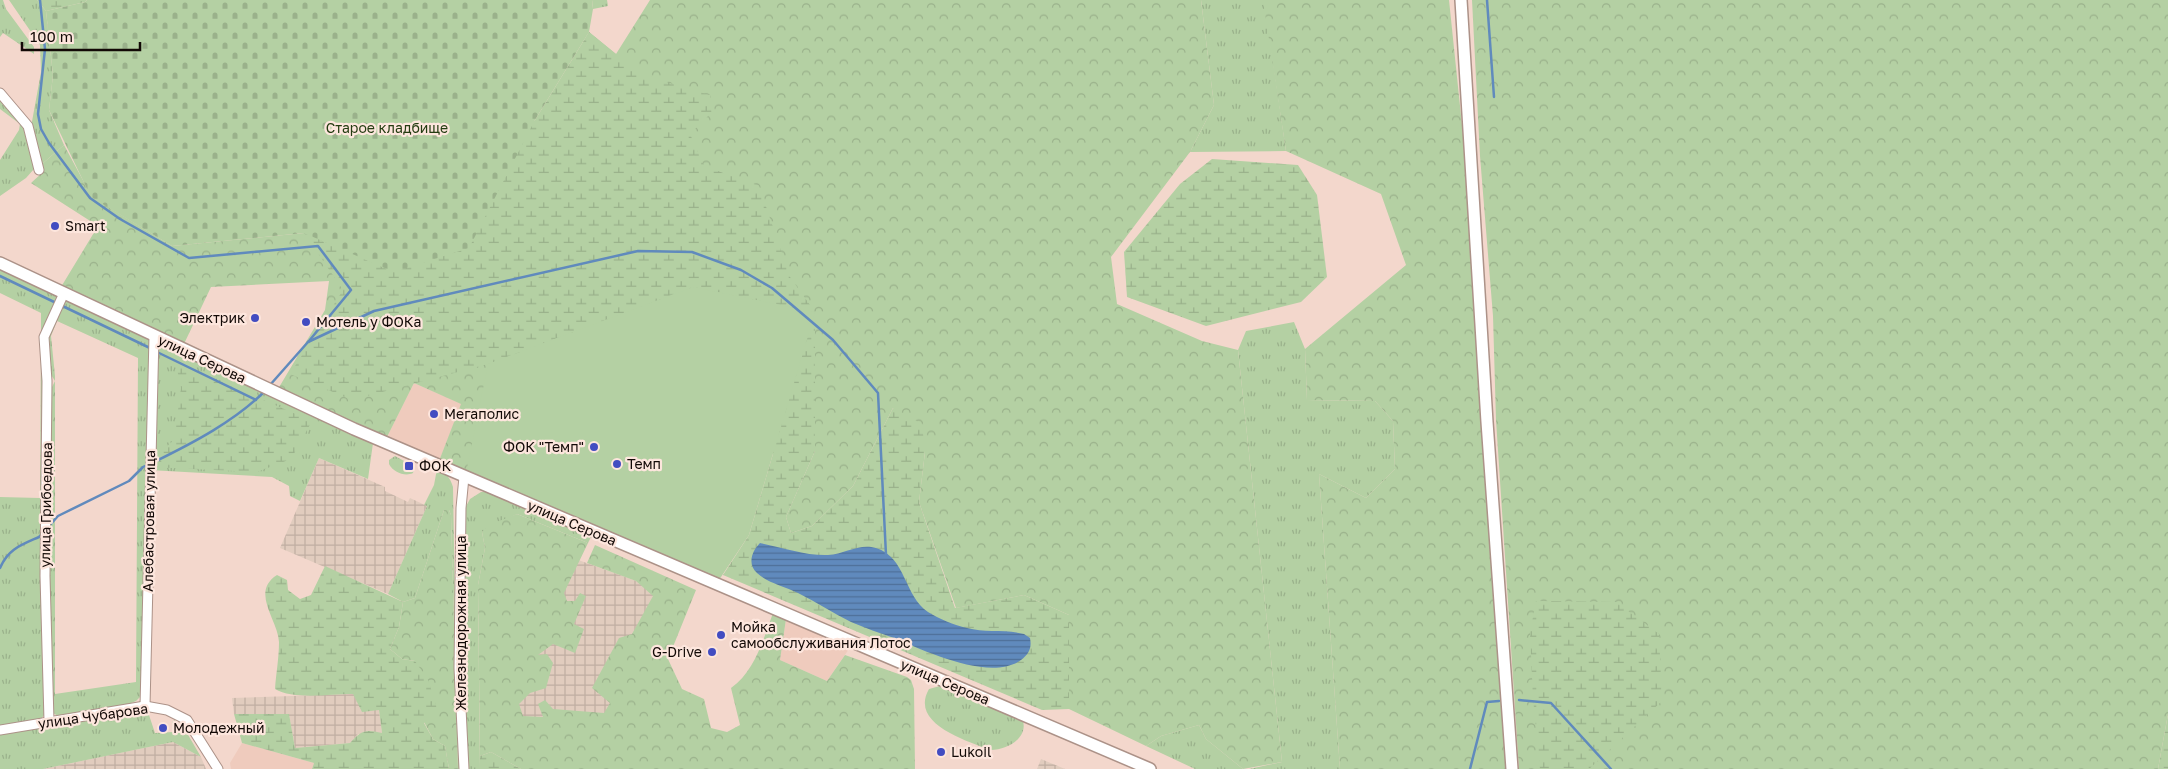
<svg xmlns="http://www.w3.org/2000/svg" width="2168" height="769" font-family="'Golos Text',sans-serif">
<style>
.built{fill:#efcbbd}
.industrial{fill:url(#industrial-grid)}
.grass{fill:url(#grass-tufts);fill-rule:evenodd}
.forest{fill:url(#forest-crowns)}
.wetland{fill:url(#wetland-marsh)}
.cemetery{fill:url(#cemetery-stones)}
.pitch{fill:#b4d0a3}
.water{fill:url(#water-rules)}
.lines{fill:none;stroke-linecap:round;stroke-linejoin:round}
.stream{stroke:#608abd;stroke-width:2.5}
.minor-casing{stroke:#ac9288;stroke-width:11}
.major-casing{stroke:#ac9288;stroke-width:14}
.minor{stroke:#fff;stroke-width:9}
.major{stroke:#fff;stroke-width:11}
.poi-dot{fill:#424cc1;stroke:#fde6dd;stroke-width:2}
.labels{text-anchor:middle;stroke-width:4.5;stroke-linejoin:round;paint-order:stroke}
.park-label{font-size:14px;fill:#243c11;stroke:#fde6dd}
.poi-label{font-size:14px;fill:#120906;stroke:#fde6dd;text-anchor:start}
.street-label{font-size:14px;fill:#120906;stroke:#fde6dd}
</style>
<defs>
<pattern id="industrial-grid" width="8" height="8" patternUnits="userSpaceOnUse" patternTransform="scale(1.25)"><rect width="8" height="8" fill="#e1ccbe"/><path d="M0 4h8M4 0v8" fill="none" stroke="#c0aea2"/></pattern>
<pattern id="grass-tufts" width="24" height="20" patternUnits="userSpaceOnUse" patternTransform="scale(1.25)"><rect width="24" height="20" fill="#b4d0a3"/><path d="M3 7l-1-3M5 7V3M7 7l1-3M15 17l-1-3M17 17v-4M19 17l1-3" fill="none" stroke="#9ab18b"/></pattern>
<pattern id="forest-crowns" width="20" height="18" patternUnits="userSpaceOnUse" patternTransform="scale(1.25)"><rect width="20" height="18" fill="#b4d0a3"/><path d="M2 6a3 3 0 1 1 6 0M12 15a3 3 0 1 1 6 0" fill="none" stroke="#9ab18b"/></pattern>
<pattern id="wetland-marsh" width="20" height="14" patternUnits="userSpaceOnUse" patternTransform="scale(1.25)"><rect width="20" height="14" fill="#b4d0a3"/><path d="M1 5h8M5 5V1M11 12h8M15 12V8" fill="none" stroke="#9ab18b"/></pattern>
<pattern id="cemetery-stones" width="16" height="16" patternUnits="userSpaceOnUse" patternTransform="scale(1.25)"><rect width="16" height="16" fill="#b4d0a3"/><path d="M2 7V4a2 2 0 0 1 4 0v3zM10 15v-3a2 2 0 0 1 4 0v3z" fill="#9ab18b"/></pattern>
<pattern id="water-rules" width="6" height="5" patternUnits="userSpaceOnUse" patternTransform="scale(1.25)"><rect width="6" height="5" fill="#608abd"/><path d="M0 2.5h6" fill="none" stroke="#4e6f98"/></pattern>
</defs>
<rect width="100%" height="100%" fill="#f3d7cc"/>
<g class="built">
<polygon points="414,383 462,404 439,461 386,439"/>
<polygon points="786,619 851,646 827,681 780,660"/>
<polygon points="242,743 314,763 312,769 231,769 230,763"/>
</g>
<g class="industrial">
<polygon points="319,458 385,487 385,491 408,502 410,498 427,506 388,594 280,548"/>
<polygon points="512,536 675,595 627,769 488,732"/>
<polygon points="353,694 379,710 382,733 358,734 350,743 295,748 289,715 234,714 232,698"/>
<polygon points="173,742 201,757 206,769 43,769"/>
<polygon points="1041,759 1065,769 1037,769"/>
</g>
<g class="grass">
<polygon points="0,0 3,0 6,9 34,47 34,54 3,33 0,37"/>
<polygon points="9,0 37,0 46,11 53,75 49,110 64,145 42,164 31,127 41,72 40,45"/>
<polygon points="592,0 607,0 608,6 593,9"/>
<polygon points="1201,0 1264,0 1286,151 1190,152 1214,105"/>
<polygon points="0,100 23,127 34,169 26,178 0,196 0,160 19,130 20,124 0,109"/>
<polygon points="0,269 60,297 41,339 44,387 45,714 41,719 0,727 0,497 40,498 41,339 41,313 0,293"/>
<path d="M65 299 152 341 147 434 156 343 373 443 368 479 319 458 300 501 290 496 289 486 272 477 149 470 141 696 136 701 129 704 58 716 53 713 48 576 50 391 55 381 50 373 47 337ZM57 321 138 358 136 682 55 694V376L51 336Z"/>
<polygon points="1294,322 1305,349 1307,400 1375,401 1393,421 1395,469 1366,498 1319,474 1340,769 1249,769 1282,762 1238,350 1246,331"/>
<path d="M395 456 415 467 413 473C405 477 393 472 389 464V460Z"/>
<path d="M437 469C446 473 450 477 453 487L456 666 460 769H458L451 515 449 510H444L415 598 403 602 388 594 427 506 424 505 434 485Z"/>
<polygon points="481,492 489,492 592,535 588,543 517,514 482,532 485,548 478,585 480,769 468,769 462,667 464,510 470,499"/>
<path d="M940 686 1023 721C1028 739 1005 751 989 750 966 740 909 724 929 689Z"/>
<polygon points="132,712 148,712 155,733 173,732 172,722 175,720 187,733 201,757 173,742 43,769 0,769 0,735"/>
<polygon points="1199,725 1206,739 1243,769 1195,769 1146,746 1161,736"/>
</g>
<g class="forest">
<polygon points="650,0 1201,0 1214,105 1190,152 1111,257 1117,304 1202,341 1238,350 1282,762 1243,769 1206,739 1199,725 1161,736 1146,746 1069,709 1069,615 1024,595 956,608 919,502 925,452 893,408 853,486 812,526 791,533 786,517 815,451 466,473 439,461 461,404 414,383 386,439 278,389 325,310 329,281 211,287 183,346 61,287 98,226 31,183 43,172 42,164 64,145 92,197 172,246 304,233 469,248 589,32 616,54"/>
<polygon points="1263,0 1449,0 1478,279 1508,769 1340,769 1319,474 1366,498 1395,469 1393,421 1375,401 1307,400 1305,349 1406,265 1381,194 1286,151"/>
<polygon points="1472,0 2168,0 2168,714 2158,769 1519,769 1496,420 1493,316 1480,156"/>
<polygon points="444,510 449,510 451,515 458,769 449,769 445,746 433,739 424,722 415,661 402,659 390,649 399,627 403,602 415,598"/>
<path d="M517 514 588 543 564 593 567 601H575L580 593 586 596 574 624 584 629 575 653 553 644 538 655 547 654 553 663 546 688 530 693 519 704 523 716 543 717 538 704 545 700 553 709 604 713 610 703 592 688 619 638 632 634 653 596 636 581 587 563 595 545 696 590 668 659 682 689 704 699 711 728 727 732 740 725 731 688C755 671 763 640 773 613L786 619 780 660 827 681 845 655 907 677 911 680 914 689 915 769H521L491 752 480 756 478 585 485 548 482 532 489 525Z"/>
</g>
<g class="wetland">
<polygon points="37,0 87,0 85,2 46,11"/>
<polygon points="589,32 616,54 653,78 710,95 712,112 690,134 704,166 759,186 790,277 815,312 815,451 786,517 791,533 812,526 853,486 893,408 922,424 925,452 919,502 955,608 1024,595 1069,615 1069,709 1042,710 723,575 749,535 815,312 693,287 488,364 352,400 290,374 343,290 304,233 394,272 535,120"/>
<polygon points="1212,159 1298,165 1317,195 1327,277 1301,302 1206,326 1127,297 1124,252 1180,184"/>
<polygon points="176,364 184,366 312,421 291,459 257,472 151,467 151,460 174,440 181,388"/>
<path d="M325 566 403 602 399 627 390 649 402 659 415 661 428 680 438 711 424 723 433 739 445 746 449 769H312L314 763 242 743 234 714H289L295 748 350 743C361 730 366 729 382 733L379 710 362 712 353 694C331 694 293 700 275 689 276 674 279 658 279 642 278 620 250 592 277 575L287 580 288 590 300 599 311 595Z"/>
<polygon points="1536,601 1616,602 1659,634 1662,701 1589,769 1540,769 1533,698 1530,633"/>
<polygon points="2168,714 2168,769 2158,769"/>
<polygon points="491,752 521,769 480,769 480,756"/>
</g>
<polygon class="cemetery" points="87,0 592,0 593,9 589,32 535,120 469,248 394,272 304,233 172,246 91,197 49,110 53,75 46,11 85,2"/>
<polygon class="pitch" points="693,287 815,312 749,535 719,580 466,473 488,364"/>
<path class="water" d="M760 543C781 547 807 556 828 555 845 554 859 543 876 548 906 557 904 596 928 612 939 619 954 625 967 628 985 633 1005 629 1024 634L1030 638C1032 648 1029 654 1021 660 990 682 925 651 894 638 880 633 865 628 851 622 833 613 816 602 798 593 784 586 768 583 757 573 747 564 752 551 760 543Z"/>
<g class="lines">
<g class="stream">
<polyline points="40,0 45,49 38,114 41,129 49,143 90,198 120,219 189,258 318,246 351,290 309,341"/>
<polyline points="1487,0 1494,97"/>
<polyline points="0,276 152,349"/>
<polyline points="157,352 256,400"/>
<polyline points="270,385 308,342 374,311 638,251 692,252 741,270 772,288 833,340 878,393 886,555"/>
<path d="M154 462C193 443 235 421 265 391"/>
<polyline points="49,526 58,516 129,481 143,467 149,464"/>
<path d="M0 568C8 549 21 545 39 537L42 534"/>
<polyline points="1519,700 1551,703 1611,769"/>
<polyline points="1470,769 1487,702 1499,701"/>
</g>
<defs>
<g id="minor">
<polyline points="0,93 28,126 39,170"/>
<polyline points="145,706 154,336"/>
<polyline points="49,721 45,576 47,381 44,337 64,293"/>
<polyline points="0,730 145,706 167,710 187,720 218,769"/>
<polyline points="464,769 459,668 461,508 464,477"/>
</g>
<g id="major">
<polyline points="1461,0 1487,422 1512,769"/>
<polyline points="0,263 354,429 1150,769"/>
</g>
</defs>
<use href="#minor" class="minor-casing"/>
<use href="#major" class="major-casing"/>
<use href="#minor" class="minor"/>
<use href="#major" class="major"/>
</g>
<g class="poi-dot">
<circle cx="55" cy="226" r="5"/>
<circle cx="255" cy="318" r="5"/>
<circle cx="306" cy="322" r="5"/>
<circle cx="434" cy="414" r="5"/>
<circle cx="594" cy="447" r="5"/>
<circle cx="617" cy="464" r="5"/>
<rect x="404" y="461" width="10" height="10" rx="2.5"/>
<circle cx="721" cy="635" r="5"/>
<circle cx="712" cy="652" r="5"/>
<circle cx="163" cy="728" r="5"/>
<circle cx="941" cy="752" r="5"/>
</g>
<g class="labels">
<g class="park-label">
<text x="387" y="133">Старое кладбище</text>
</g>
<g class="poi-label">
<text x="65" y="231">Smart</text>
<text x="245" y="323" text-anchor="end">Электрик</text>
<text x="316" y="327">Мотель у ФОКа</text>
<text x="444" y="419">Мегаполис</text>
<text x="584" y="452" text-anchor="end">ФОК "Темп"</text>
<text x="627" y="469">Темп</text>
<text x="419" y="471">ФОК</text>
<text x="731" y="632">Мойка<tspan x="731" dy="16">самообслуживания Лотос</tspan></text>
<text x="702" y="657" text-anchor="end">G-Drive</text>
<text x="173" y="733">Молодежный</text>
<text x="951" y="757">Lukoil</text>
</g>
<g class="street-label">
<text transform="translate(202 359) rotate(25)" y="5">улица Серова</text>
<text transform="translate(46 505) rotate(-89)" y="5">улица Грибоедова</text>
<text transform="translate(149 521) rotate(-89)" y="5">Алебастровая улица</text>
<text transform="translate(572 523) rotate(23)" y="5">улица Серова</text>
<text transform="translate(461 623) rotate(-90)" y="5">Железнодорожная улица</text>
<text transform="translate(945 682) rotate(23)" y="5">улица Серова</text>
<text transform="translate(93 716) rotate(-8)" y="5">улица Чубарова</text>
</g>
</g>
<path d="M22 42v8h118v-8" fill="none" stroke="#120906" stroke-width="2.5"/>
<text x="30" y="42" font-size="15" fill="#120906" stroke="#fde6dd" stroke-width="4" paint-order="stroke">100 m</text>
</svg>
